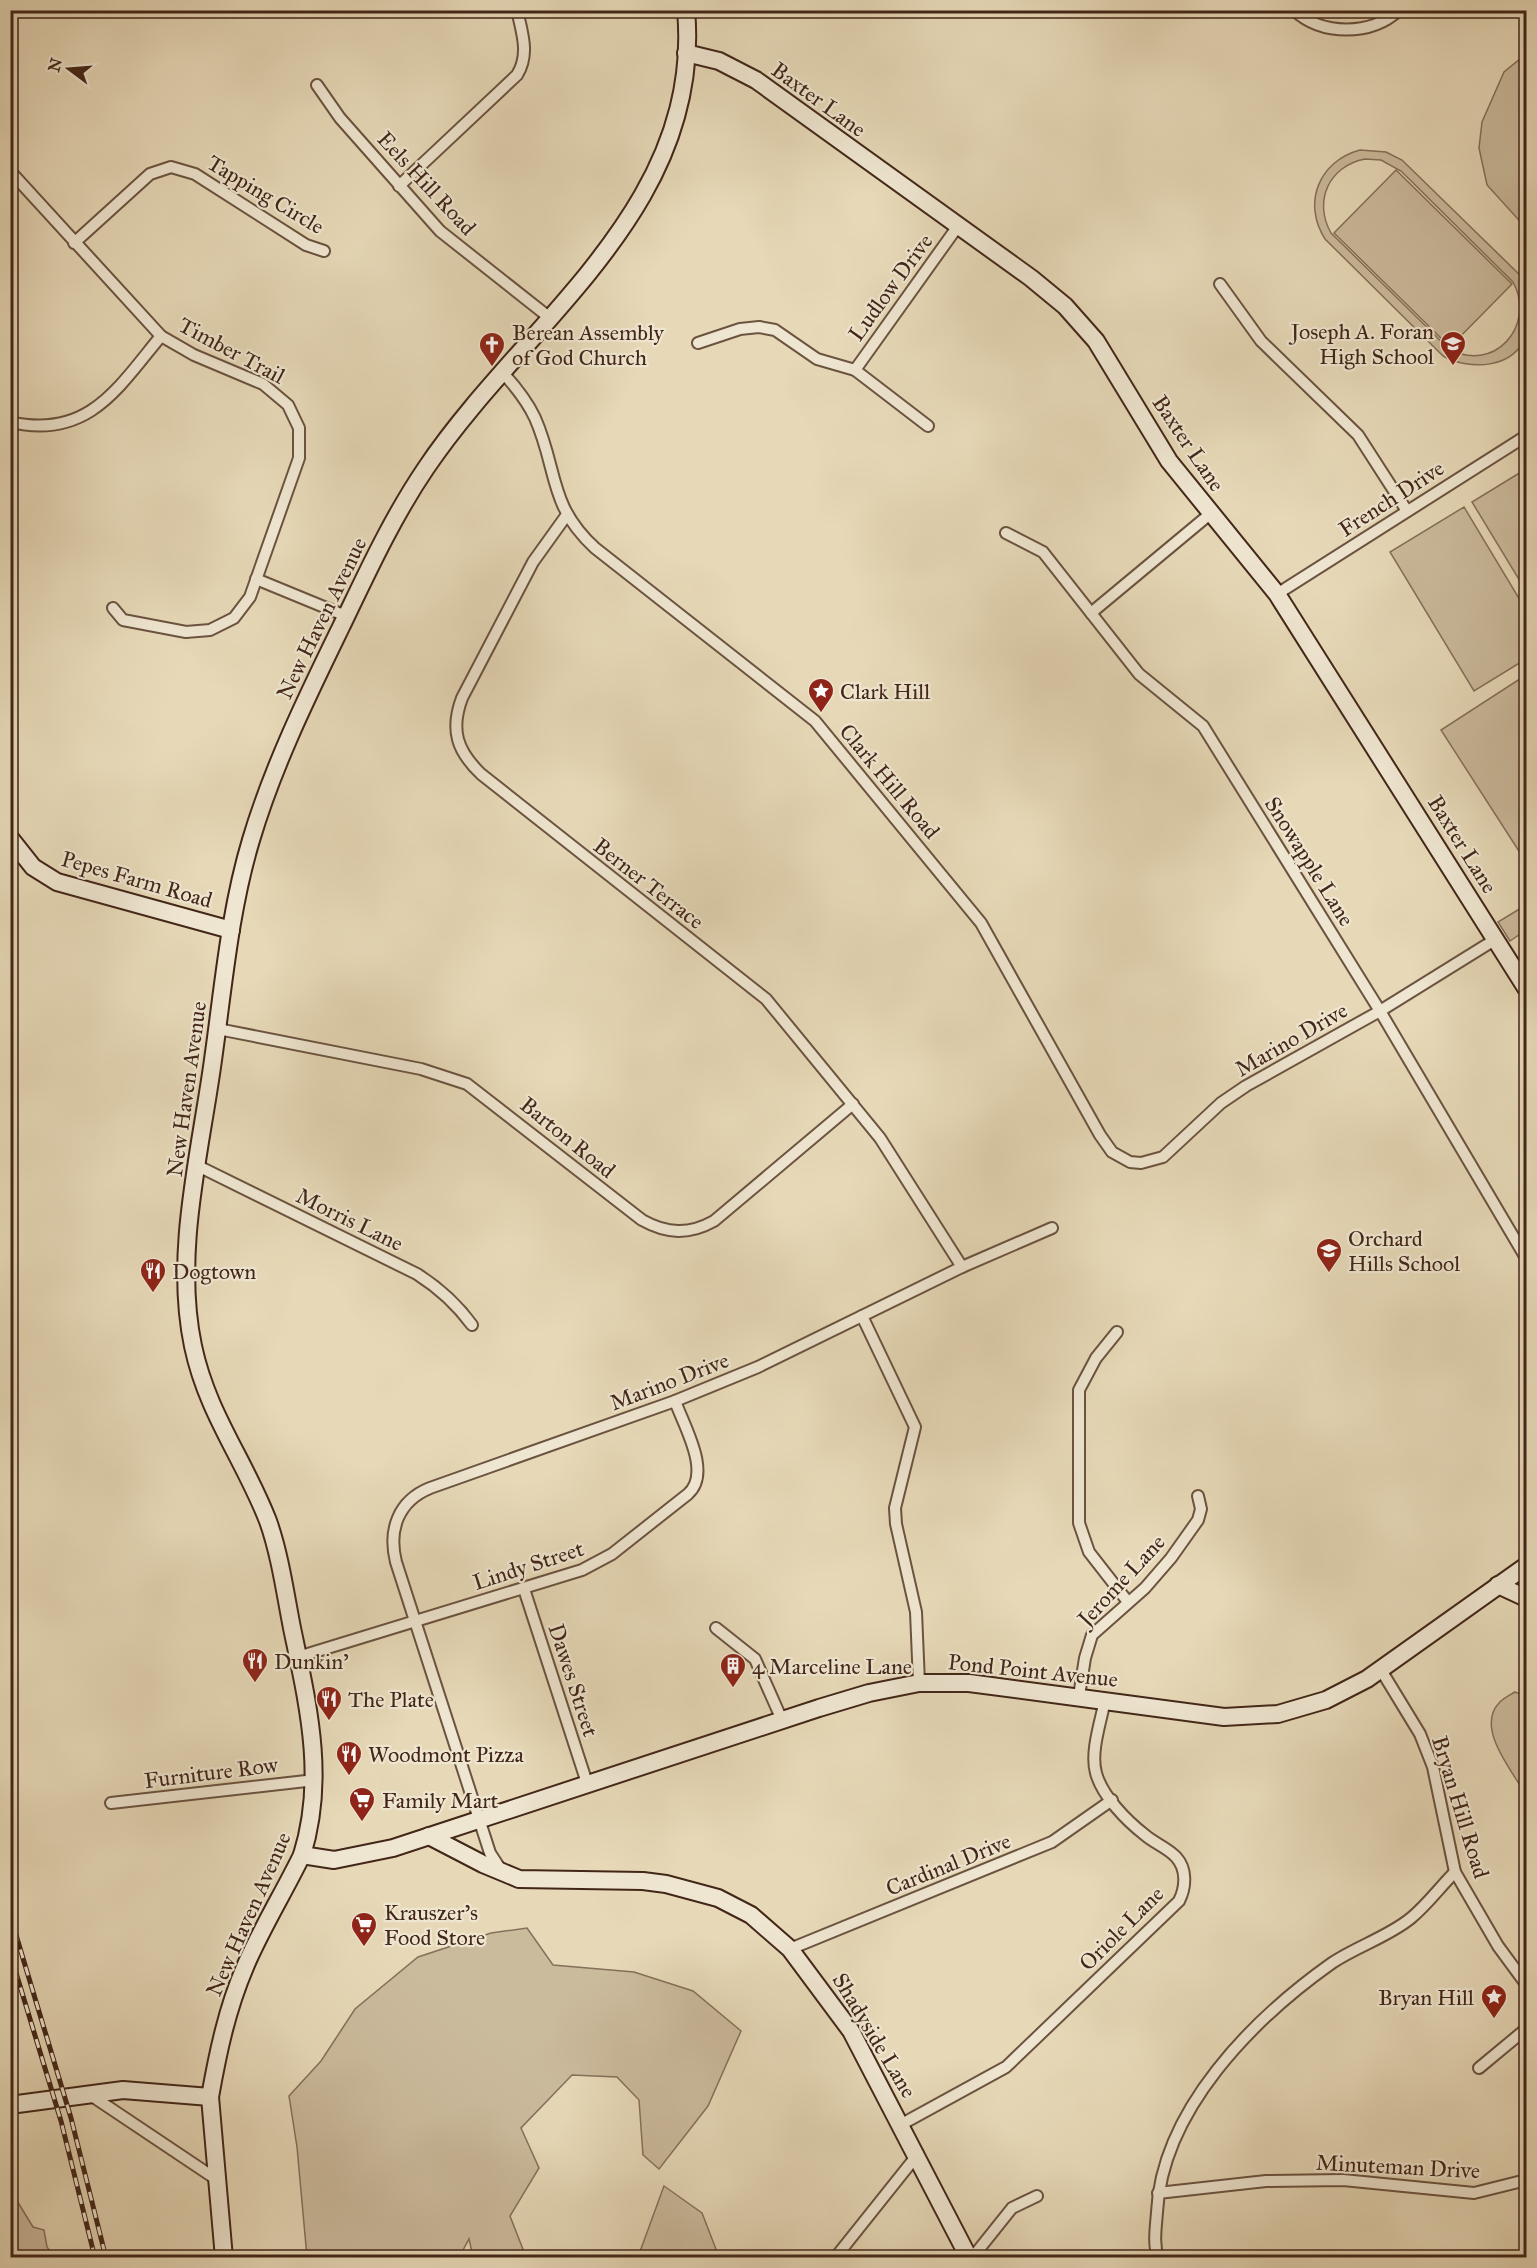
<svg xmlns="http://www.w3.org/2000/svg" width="1537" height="2268" font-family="'IM FELL Great Primer',serif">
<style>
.green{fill:#cbbb9d;stroke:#86705a;stroke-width:1.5;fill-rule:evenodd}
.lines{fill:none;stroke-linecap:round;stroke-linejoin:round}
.street-casing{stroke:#6b5340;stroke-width:14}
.secondary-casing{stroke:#422618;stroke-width:20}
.street{stroke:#efe6d1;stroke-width:10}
.secondary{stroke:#efe6d1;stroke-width:16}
.rail-casing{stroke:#422618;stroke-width:5}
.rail{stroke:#efe6d1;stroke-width:3;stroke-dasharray:9;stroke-linecap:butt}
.labels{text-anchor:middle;stroke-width:4.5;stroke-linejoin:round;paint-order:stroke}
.street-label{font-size:22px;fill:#422618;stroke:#efe6d1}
.poi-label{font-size:22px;fill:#422618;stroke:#efe6d1;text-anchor:start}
</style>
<rect width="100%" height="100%" fill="#e7d9b8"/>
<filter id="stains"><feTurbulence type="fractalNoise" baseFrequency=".00333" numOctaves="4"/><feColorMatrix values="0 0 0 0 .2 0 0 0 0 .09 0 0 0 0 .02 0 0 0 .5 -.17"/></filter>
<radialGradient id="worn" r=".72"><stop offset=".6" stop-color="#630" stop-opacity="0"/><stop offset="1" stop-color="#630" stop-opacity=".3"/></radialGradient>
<g class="green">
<polygon points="1526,54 1526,228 1487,185 1479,148 1482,122 1504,72"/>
<path d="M1360 150 1386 152 1402 160 1526 281C1527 297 1530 318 1526 333 1518 369 1469 371 1443 356L1325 239C1302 203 1319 161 1360 150ZM1365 159 1381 160 1401 171 1513 282C1537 326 1493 375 1448 348L1331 233C1313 201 1329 166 1365 159Z"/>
<polygon points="1396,170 1512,284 1450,347 1334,233"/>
<polygon points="1526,469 1526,591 1472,502"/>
<polygon points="1464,507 1526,610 1526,659 1474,691 1390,552"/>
<polygon points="1526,675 1526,862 1441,730"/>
<polygon points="1526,905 1526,930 1510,941 1498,922"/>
<path d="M1515 1692 1526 1696V1795C1513 1772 1475 1728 1499 1703 1503 1698 1510 1695 1515 1692Z"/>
<polygon points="527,1928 553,1965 634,1972 693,1991 741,2031 708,2106 659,2169 643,2155 639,2100 617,2077 572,2075 521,2128 539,2168 510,2216 526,2257 473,2257 469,2239 462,2252 462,2257 307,2257 297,2147 289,2096 321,2061 355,2009 418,1957 491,1933"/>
<polygon points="664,2186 702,2213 719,2257 638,2257"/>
<polygon points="11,2191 33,2227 44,2230 47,2247 54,2257 11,2257"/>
</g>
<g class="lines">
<defs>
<g id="street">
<path d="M1294 10C1322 36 1371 36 1399 10"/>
<polyline points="317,85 340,118 440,231 550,318"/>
<polyline points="10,171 161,336 194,355 263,384 288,405 299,428 299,458 250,597 234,618 210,630 186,632 123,620 113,608"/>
<path d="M399 186 517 75C530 54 522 33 517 10"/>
<polyline points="74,243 150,174 171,167 195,174 306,245 324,251"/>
<polyline points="1220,284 1261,341 1358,435 1407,511"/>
<polyline points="698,343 740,329 759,327 775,330 817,359 855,370 928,426"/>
<polyline points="855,370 958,226"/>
<path d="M503 373C515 386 527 401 535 418 558 470 548 505 595 548L815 721 981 923 1100 1135 1112 1152 1130 1162 1141 1163 1163 1157 1221 1103 1246 1086 1380 1011 1496 939"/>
<path d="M10 422C88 440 118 388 161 336"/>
<path d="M566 516 533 562 462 698C450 730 457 751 481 774L766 999 880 1138 962 1267"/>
<polyline points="1006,533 1043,552 1139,674 1203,726 1380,1011 1526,1258"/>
<polyline points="256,579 346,616"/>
<polyline points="1277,594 1526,436"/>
<polyline points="1091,613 1210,514"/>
<path d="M218 1029 421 1069 467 1084 642 1220C667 1234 689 1235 714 1221L853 1104"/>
<path d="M198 1166 417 1274C439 1288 456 1303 472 1325"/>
<polyline points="862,1316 915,1427 895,1508 896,1524 916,1612 919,1683"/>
<polyline points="1117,1332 1096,1358 1079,1390 1079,1523 1089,1552 1128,1602"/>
<polyline points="524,1589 587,1783"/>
<polyline points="716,1628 755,1659 782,1720"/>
<path d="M298 1657 582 1570 612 1554 688 1494C712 1473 684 1426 675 1401"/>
<polyline points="1381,1670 1420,1734 1433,1767 1455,1872 1498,1946 1526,1984"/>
<polyline points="1079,1696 1085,1658 1092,1635 1145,1588 1171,1558 1198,1520 1201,1509 1198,1496"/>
<polyline points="111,1803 315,1780"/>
<path d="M501 1870 490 1853 396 1562C388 1530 398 1501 430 1488L675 1401 758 1367 962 1267 1052 1228"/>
<polyline points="790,1949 1052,1842 1112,1800"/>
<polyline points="1479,2068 1526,2029"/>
<polyline points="89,2094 216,2179"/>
<path d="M902 2124 1006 2067 1179 1901C1186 1887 1187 1869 1176 1857 1168 1848 1154 1843 1145 1835 1127 1821 1102 1796 1096 1773 1090 1752 1101 1721 1105 1700"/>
<polyline points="1158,2193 1266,2181 1343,2180 1474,2193 1526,2180"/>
<polyline points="835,2258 918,2154"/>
<polyline points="972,2258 1012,2208 1037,2196"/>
<path d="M1158 2258C1153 2243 1156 2227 1157 2212 1162 2110 1253 2019 1332 1963 1357 1946 1388 1937 1411 1918 1427 1905 1440 1887 1455 1872"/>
</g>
<g id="secondary">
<polyline points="686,53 719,61 756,80 1031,278 1065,306 1096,341 1169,461 1277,594 1526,988"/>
<polyline points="10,838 33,867 57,882 231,930"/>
<polyline points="1498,1585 1526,1598"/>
<polyline points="429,1836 483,1864 519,1879 643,1881 666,1884 718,1898 751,1915 790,1949 851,2031 969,2258"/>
<polyline points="302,1855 334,1860 393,1848 819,1708 869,1693 919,1683 969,1683 1224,1717 1278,1714 1326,1700 1367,1679 1526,1566"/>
<polyline points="10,2105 123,2090 210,2097"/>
<path d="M224 2258 210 2097C218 2052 227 2009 245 1967 260 1931 284 1892 302 1855 326 1778 308 1705 292 1628 285 1592 280 1555 268 1521 244 1459 207 1413 193 1346 174 1255 199 1158 212 1067 223 991 229 913 251 840 273 766 307 697 341 627 367 573 392 518 426 468 524 322 704 209 686 10"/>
</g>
</defs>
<use href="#street" class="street-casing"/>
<use href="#secondary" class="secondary-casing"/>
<use href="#street" class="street"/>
<use href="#secondary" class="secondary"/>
<defs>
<g id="rail">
<polyline points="10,1915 71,2118 106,2258"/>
<polyline points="10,1953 61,2121 95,2258"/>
</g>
</defs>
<use href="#rail" class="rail-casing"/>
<use href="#rail" class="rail"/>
</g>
<defs>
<symbol id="school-pin" viewBox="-11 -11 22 30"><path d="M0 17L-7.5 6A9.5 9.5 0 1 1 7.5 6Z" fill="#8f2418" stroke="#efe6d1"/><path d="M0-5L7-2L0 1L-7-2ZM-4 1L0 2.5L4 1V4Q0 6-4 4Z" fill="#fff"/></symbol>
<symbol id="church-pin" viewBox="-11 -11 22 30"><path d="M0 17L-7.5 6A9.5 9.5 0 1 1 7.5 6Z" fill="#8f2418" stroke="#efe6d1"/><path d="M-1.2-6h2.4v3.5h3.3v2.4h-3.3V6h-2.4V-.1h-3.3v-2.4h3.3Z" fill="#fff"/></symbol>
<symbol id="sight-pin" viewBox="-11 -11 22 30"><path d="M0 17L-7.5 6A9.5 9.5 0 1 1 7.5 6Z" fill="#8f2418" stroke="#efe6d1"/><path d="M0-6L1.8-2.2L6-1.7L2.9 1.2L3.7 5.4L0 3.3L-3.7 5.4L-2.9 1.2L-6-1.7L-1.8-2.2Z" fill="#fff"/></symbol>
<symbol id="restaurant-pin" viewBox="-11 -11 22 30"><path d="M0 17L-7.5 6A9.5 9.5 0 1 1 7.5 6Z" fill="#8f2418" stroke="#efe6d1"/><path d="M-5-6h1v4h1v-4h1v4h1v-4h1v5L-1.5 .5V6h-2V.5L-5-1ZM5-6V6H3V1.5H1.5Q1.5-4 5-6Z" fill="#fff"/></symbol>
<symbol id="building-pin" viewBox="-11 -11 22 30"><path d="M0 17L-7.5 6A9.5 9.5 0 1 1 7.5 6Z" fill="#8f2418" stroke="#efe6d1"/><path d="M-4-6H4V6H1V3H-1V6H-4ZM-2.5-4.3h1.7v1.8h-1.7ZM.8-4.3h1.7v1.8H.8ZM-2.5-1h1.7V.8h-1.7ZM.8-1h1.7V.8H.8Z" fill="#fff"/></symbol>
<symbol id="supermarket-pin" viewBox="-11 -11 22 30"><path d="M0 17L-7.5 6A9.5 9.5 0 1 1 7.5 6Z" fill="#8f2418" stroke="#efe6d1"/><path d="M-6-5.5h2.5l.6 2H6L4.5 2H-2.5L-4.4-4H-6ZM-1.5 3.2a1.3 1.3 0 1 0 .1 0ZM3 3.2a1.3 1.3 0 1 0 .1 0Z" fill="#fff"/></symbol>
</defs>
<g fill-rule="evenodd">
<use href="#school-pin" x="1438" y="329" width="30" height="40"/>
<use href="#church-pin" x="477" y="330" width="30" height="40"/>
<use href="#sight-pin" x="806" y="676" width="30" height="40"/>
<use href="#school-pin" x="1314" y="1236" width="30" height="40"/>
<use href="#restaurant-pin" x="138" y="1256" width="30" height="40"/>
<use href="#restaurant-pin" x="240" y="1646" width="30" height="40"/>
<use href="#building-pin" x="718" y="1651" width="30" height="40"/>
<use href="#restaurant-pin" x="314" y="1684" width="30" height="40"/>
<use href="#restaurant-pin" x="334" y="1739" width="30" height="40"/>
<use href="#supermarket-pin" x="347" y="1785" width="30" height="40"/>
<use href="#supermarket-pin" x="349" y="1910" width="30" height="40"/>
<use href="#sight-pin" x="1479" y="1982" width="30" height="40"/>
</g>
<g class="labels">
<g class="street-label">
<text transform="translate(819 99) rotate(36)" y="8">Baxter Lane</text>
<text transform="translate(427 183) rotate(47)" y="8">Eels Hill Road</text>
<text transform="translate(266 194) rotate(31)" y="8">Tapping Circle</text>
<text transform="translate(890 287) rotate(-54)" y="8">Ludlow Drive</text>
<text transform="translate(232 350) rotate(28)" y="8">Timber Trail</text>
<text transform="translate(1189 443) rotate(56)" y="8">Baxter Lane</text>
<text transform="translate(1391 498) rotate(-33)" y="8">French Drive</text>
<text transform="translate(321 618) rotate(-64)" y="8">New Haven Avenue</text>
<text transform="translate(890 781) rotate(50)" y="8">Clark Hill Road</text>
<text transform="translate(1463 844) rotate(58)" y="8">Baxter Lane</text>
<text transform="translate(1310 861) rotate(58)" y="8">Snowapple Lane</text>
<text transform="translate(137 879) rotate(16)" y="8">Pepes Farm Road</text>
<text transform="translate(649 883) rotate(38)" y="8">Berner Terrace</text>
<text transform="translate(1291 1039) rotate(-30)" y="8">Marino Drive</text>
<text transform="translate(186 1089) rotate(-82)" y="8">New Haven Avenue</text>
<text transform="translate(568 1137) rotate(39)" y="8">Barton Road</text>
<text transform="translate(350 1219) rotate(26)" y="8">Morris Lane</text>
<text transform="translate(669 1381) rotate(-21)" y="8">Marino Drive</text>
<text transform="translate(528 1565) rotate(-18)" y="8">Lindy Street</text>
<text transform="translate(1121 1580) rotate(-47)" y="8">Jerome Lane</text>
<text transform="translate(1033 1670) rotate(6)" y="8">Pond Point Avenue</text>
<text transform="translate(574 1680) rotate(72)" y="8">Dawes Street</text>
<text transform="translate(211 1772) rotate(-7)" y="8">Furniture Row</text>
<text transform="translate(1461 1807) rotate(73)" y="8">Bryan Hill Road</text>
<text transform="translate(948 1864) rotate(-22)" y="8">Cardinal Drive</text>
<text transform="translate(248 1914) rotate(-66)" y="8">New Haven Avenue</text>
<text transform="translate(1121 1928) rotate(-45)" y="8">Oriole Lane</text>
<text transform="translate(875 2035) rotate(59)" y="8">Shadyside Lane</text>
<text transform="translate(1398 2166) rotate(3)" y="8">Minuteman Drive</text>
</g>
<g class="poi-label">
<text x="1434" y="339" text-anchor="end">Joseph A. Foran<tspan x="1434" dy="25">High School</tspan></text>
<text x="512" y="340">Berean Assembly<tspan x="512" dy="25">of God Church</tspan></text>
<text x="840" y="699">Clark Hill</text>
<text x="1348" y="1246">Orchard<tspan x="1348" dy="25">Hills School</tspan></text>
<text x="172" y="1279">Dogtown</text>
<text x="274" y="1669">Dunkin'</text>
<text x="752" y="1674">4 Marceline Lane</text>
<text x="348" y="1707">The Plate</text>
<text x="368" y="1762">Woodmont Pizza</text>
<text x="382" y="1808">Family Mart</text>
<text x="384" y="1920">Krauszer's<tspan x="384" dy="25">Food Store</tspan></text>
<text x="1474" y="2005" text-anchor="end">Bryan Hill</text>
</g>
</g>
<rect width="1537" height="2268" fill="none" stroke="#e7d9b8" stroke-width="36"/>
<rect x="12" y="12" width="1513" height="2244" fill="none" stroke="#422618" stroke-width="3"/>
<rect x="18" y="18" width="1501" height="2232" fill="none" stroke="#422618" stroke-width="1.5"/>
<g transform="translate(69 69) rotate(286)" stroke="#efe6d1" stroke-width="4.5" paint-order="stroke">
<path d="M0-4.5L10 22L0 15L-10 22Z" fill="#422618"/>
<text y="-9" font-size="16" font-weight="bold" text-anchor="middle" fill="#422618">N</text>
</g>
<rect width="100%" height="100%" filter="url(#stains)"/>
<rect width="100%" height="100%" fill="url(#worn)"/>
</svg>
